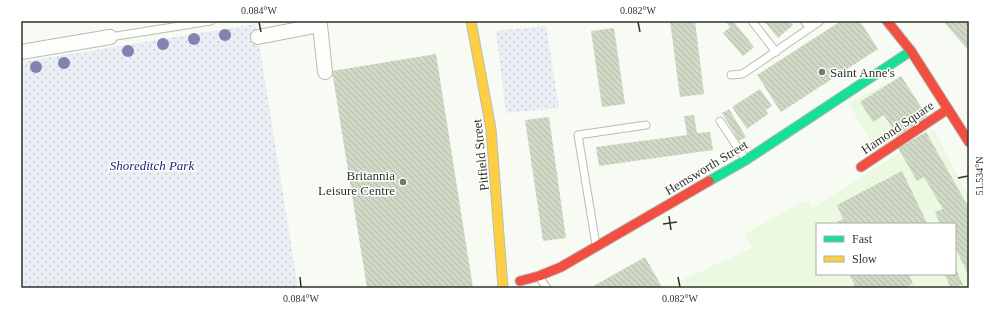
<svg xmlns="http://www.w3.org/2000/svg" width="990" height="309" font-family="Georgia,serif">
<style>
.built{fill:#ebf9e1;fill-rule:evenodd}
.park{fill:url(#park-dots)}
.building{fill:url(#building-back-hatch)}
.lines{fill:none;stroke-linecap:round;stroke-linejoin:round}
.lane-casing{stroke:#b8bdb4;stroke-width:9}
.street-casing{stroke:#b8bdb4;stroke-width:16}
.fast-casing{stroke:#b8bdb4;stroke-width:11}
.slow-casing{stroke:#b8bdb4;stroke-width:11}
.jam-casing{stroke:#b8bdb4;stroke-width:11}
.lane{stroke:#fefefd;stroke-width:7}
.street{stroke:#fefefd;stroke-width:14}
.fast{stroke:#16e098;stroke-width:9}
.slow{stroke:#ffcf43;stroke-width:9}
.jam{stroke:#f24e42;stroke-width:9}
.tree{fill:#8383b3}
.ticks{fill:none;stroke:#2e3529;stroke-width:1.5}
.poi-dot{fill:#747a70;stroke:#fff;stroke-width:1.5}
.labels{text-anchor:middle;stroke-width:3;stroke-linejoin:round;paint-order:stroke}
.poi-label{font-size:13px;fill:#2e3529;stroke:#fff;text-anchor:start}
.street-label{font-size:13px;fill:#2e3529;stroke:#fff}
.park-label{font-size:13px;font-style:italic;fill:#24217d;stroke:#fff}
.neatline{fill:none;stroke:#2e3529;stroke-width:1.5}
.ticks-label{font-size:10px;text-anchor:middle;fill:#2e3529}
</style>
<defs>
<pattern id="park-dots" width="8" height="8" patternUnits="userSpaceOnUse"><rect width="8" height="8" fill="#eaeef5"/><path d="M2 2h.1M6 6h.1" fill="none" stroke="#c9cdd2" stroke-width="1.8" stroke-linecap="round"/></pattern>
<pattern id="building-back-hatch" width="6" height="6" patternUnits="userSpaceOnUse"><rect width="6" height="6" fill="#cfd9c6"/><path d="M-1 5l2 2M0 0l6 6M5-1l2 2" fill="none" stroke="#b2bbaa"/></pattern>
</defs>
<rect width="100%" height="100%" fill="#f7fbf4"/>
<g class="built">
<polygon points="901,76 927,116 877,151 848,103"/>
<path d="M934 130 969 198V288H664L752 248 744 234 806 200 813 208ZM817 224H955V274H817Z"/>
</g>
<g class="park">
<polygon points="256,24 298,288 21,288 21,62"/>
<polygon points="546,26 559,108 506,113 496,31"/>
</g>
<g class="building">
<polygon points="670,21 695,21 704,94 680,97"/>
<polygon points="725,21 733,21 754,47 743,56 723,33 730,27"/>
<polygon points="764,21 789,21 793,25 778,38"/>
<polygon points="841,21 860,21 878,49 781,112 757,75"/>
<polygon points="943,21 969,21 969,51"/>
<polygon points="614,28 625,104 602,107 591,31"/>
<polygon points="436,54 473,288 367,288 332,71"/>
<polygon points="901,76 927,116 897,136 884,115 873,122 860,102"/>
<polygon points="760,89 772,106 766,110 768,114 747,129 732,107"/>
<polygon points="729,109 746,137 739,141 722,113"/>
<polygon points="694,115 697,133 710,132 713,150 599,166 596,147 687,135 684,116"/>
<polygon points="549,117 566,238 543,241 525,120"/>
<polygon points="926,132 969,208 969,276 955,247 955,224 940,224 935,212 943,209 924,177 917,181 898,148"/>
<polygon points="902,171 927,223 833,224 843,219 837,205"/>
<polygon points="645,257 662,287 659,288 590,288"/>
<polygon points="955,267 963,285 951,288 944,274 955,274"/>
<polygon points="849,274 909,274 913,284 902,288 856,288"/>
</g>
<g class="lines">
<defs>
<g id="lane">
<polyline points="752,21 776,52"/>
<polyline points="804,21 810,28"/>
<polyline points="110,37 211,21"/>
<polyline points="731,75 742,74 750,69 820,21"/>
<polyline points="720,121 746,160"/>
<polyline points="596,245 578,135 646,125"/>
<polyline points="539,277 547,288"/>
</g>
<g id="street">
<polyline points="258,37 320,25 325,72"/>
<polyline points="21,52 110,37"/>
</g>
<polyline id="fast" points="709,181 746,160 911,51"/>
<polyline id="slow" points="471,21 491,129 503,288"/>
<g id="jam">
<polyline points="887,21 911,51 969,142"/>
<polyline points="861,167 948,109"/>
<polyline points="520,281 539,276 561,267 709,181"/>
</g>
</defs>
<use href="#lane" class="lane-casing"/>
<use href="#street" class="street-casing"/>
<use href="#fast" class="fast-casing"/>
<use href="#slow" class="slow-casing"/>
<use href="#jam" class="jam-casing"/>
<use href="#lane" class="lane"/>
<use href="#street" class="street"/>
<use href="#fast" class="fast"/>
<use href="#slow" class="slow"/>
<use href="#jam" class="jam"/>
</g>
<g class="tree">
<circle cx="225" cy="35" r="6"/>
<circle cx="194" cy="39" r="6"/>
<circle cx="163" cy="44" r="6"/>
<circle cx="128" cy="51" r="6"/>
<circle cx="64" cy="63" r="6"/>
<circle cx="36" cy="67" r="6"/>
</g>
<path class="ticks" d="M259 22 261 32M638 22 640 32M958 178 968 176M669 216 671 230M663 224 677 222M300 277 301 287M678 277 680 287"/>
<g class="poi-dot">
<circle cx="822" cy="72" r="4"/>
<circle cx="403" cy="182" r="4"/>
</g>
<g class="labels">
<g class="poi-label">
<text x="830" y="77">Saint Anne's</text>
<text x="395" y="180" text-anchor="end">Britannia<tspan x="395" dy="15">Leisure Centre</tspan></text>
</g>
<g class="street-label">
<text transform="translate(897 127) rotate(-34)" y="5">Hamond Square</text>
<text transform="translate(480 155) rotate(-96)" y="5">Pitfield Street</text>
<text transform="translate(706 167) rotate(-31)" y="5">Hemsworth Street</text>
</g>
<g class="park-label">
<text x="152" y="170">Shoreditch Park</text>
</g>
</g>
<rect width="990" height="309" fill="none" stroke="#ffffff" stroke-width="44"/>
<rect x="816" y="223" width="140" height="52" fill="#ffffff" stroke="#abaea9"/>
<rect x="824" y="236" width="20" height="6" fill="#16e098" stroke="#abaea9"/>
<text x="852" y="243" font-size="12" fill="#2e3529">Fast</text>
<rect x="824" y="256" width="20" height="6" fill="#ffcf43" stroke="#abaea9"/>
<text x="852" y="263" font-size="12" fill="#2e3529">Slow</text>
<rect x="22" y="22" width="946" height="265" class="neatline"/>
<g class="ticks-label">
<text x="259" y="14">0.084°W</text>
<text x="638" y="14">0.082°W</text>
<text transform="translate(979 176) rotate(-90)" y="4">51.534°N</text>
<text x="301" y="302">0.084°W</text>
<text x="680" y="302">0.082°W</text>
</g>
</svg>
